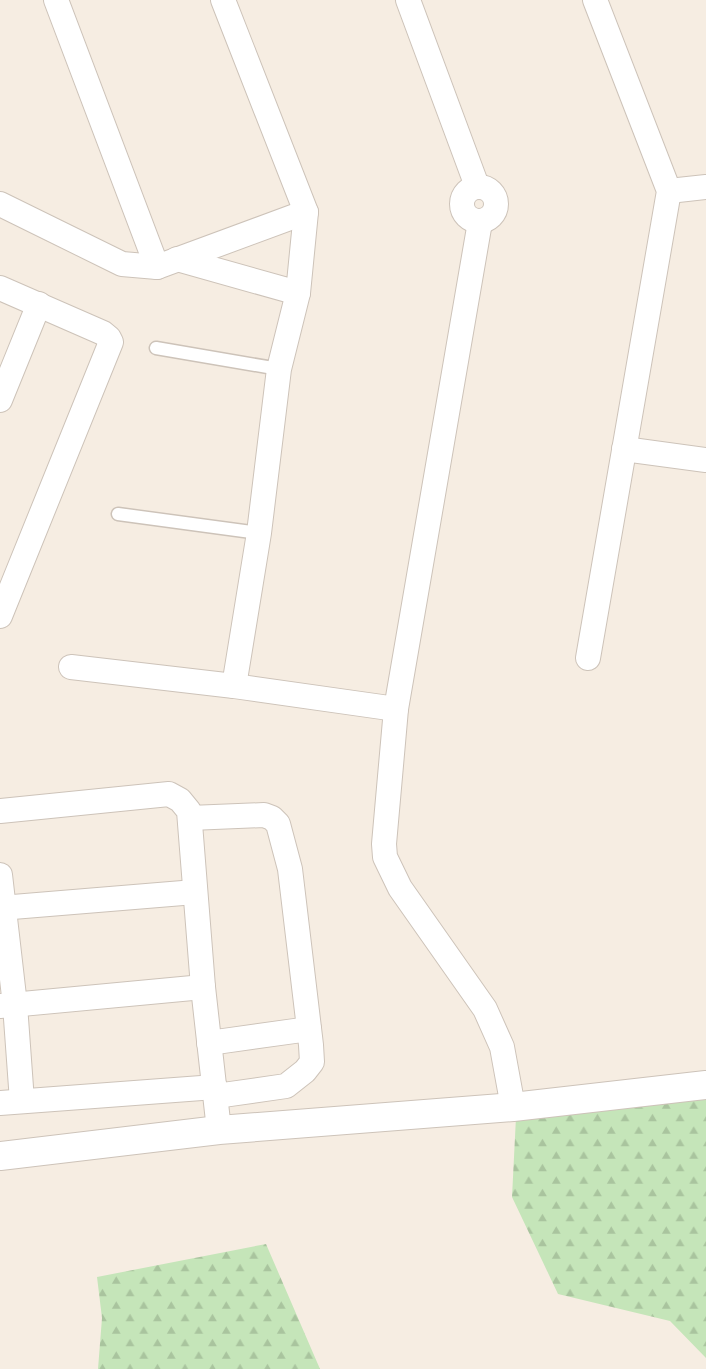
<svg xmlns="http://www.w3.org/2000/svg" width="706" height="1369" font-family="'Nunito Sans',sans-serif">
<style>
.forest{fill:url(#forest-firs)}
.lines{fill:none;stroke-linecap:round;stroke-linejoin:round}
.service-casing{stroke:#cdc3b9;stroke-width:15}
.minor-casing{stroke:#cdc3b9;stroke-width:26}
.secondary-casing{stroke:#cdc3b9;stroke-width:30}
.service{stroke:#fff;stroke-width:12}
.minor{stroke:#fff;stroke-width:24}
.secondary{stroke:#fff;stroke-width:28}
</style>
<defs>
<pattern id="forest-firs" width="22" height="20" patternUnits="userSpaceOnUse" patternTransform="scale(1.25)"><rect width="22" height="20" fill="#c5e5b9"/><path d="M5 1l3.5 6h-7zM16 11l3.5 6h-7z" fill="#a9c49e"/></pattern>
</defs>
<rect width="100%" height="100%" fill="#f6ede2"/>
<g class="forest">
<polygon points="706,1088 706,1358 670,1321 558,1294 512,1197 516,1117"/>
<polygon points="266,1244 320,1369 98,1369 102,1318 97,1277"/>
</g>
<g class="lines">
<defs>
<g id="service">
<polyline points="156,348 279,369"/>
<polyline points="118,514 259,533"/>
</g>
<g id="minor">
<polyline points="56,0 157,267"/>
<polyline points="408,0 477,186"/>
<circle cx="479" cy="204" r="17"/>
<polyline points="669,191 706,187"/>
<polyline points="0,204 122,264 157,267 306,212 223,0"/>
<polyline points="480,222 396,709 384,844 385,857 400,888 485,1009 502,1047 513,1107"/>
<polyline points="177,259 298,293 306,212"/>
<polyline points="0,288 103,333 109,338 111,342 0,616"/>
<polyline points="0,400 39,304"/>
<polyline points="624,449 706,460"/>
<polyline points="588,658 669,191 595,0"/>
<polyline points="71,667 234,686 396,709"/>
<polyline points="234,686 259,533 279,369 298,293"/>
<polyline points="0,811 169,794 180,800 189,811 203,987 219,1130"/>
<polyline points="190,818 264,815 272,818 278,824 290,869 311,1045 312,1062 305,1071 286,1086 216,1096"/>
<polyline points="0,875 15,1005 22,1101"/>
<polyline points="0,908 195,892"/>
<polyline points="0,1006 203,987"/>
<polyline points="209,1043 309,1029"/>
<polyline points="0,1103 215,1087"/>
</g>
<polyline id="secondary" points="0,1156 219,1130 513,1107 706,1085"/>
</defs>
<use href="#service" class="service-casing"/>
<use href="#minor" class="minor-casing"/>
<use href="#secondary" class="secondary-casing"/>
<use href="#service" class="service"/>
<use href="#minor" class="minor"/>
<use href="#secondary" class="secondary"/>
</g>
</svg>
